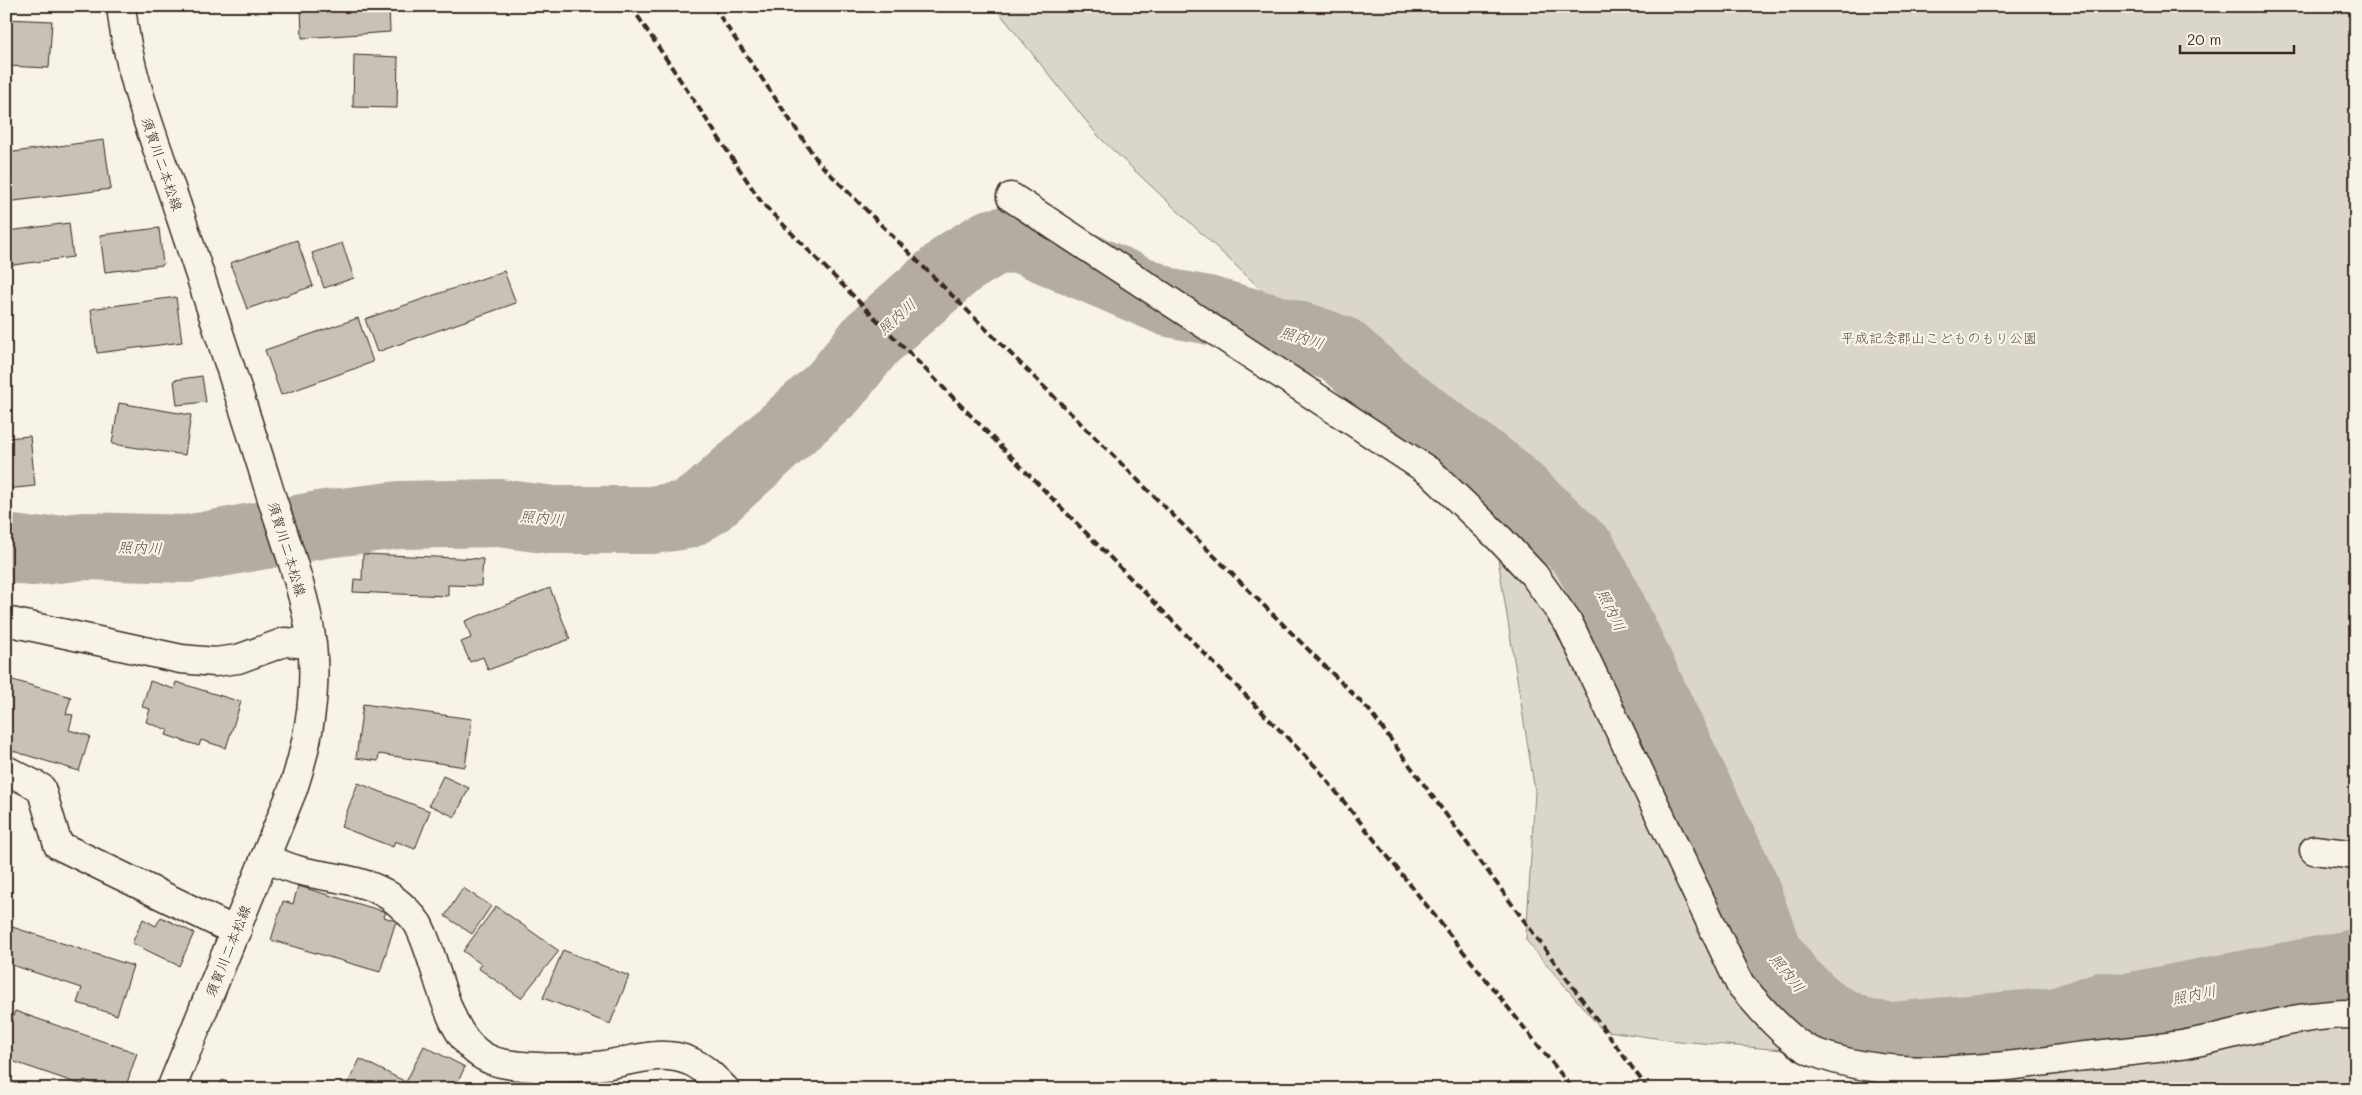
<svg xmlns="http://www.w3.org/2000/svg" width="2362" height="1095" font-family="Mali,'Klee One',sans-serif">
<style>
.green{fill:#dbd6cb;stroke:#8b8074}
.lines{fill:none;stroke-linecap:round;stroke-linejoin:round}
.river{stroke:#b4aca0;stroke-width:68}
.building{fill:#c8c1b6;stroke:#3b2a1e}
.minor-casing{stroke:#3b2a1e;stroke-width:31}
.major-casing{stroke:#3b2a1e;stroke-width:31}
.minor{stroke:#f7f3e8;stroke-width:28}
.major{stroke:#f7f3e8;stroke-width:28}
.rail{stroke:#3b2a1e;stroke-width:4;stroke-dasharray:8 4;stroke-linecap:butt}
.labels{text-anchor:middle;stroke-width:4.5;stroke-linejoin:round;paint-order:stroke}
.street-label{font-size:14px;fill:#3b2a1e;stroke:#f7f3e8}
.park-label{font-size:14px;fill:#5b4c41;stroke:#f7f3e8}
.water-label{font-size:15px;font-style:italic;fill:#5f5145;stroke:#f7f3e8}
</style>
<rect width="100%" height="100%" fill="#f7f3e8"/>
<filter id="ink" filterUnits="userSpaceOnUse"><feTurbulence type="fractalNoise" baseFrequency=".02" numOctaves="2"/><feDisplacementMap in="SourceGraphic" scale="10" xChannelSelector="R" yChannelSelector="G"/><feConvolveMatrix kernelMatrix="1 2 1 2 8 2 1 2 1" color-interpolation-filters="sRGB"/></filter>
<g filter="url(#ink)">
<polygon class="green" points="994,6 2356,6 2356,1089 2005,1089 1875,1058 1668,1040 1602,1030 1526,940 1535,791 1498,559 1434,432 1264,292 1099,137"/>
<g class="lines">
<polyline class="river" points="6,548 33,552 83,546 187,549 325,524 399,515 499,513 553,520 651,520 686,515 706,503 834,387 872,339 958,263 991,243 1011,239 1026,241 1170,303 1207,310 1308,338 1341,350 1399,400 1503,477 1584,553 1609,601 1743,883 1768,952 1790,982 1825,1014 1863,1033 1890,1036 2058,1021 2101,1006 2128,1007 2356,963"/>
</g>
<g class="building">
<polygon points="301,6 389,6 390,32 302,38"/>
<polygon points="6,19 52,21 49,68 6,66"/>
<polygon points="354,55 398,57 397,108 353,107"/>
<polygon points="104,140 111,189 6,202 6,153"/>
<polygon points="69,223 73,257 13,265 8,231"/>
<polygon points="159,228 163,265 105,272 100,235"/>
<polygon points="297,240 313,286 247,309 230,263"/>
<polygon points="342,243 354,278 324,288 312,253"/>
<polygon points="504,271 516,303 377,352 365,319"/>
<polygon points="176,297 182,342 97,353 91,309"/>
<polygon points="358,318 373,362 281,395 265,350"/>
<polygon points="202,376 206,402 177,405 174,380"/>
<polygon points="119,403 191,415 185,455 112,444"/>
<polygon points="30,436 35,486 6,489 6,438"/>
<polygon points="363,554 483,559 481,586 448,585 448,596 353,592 354,579 362,580"/>
<polygon points="550,588 570,639 488,670 483,657 470,662 461,642 471,638 465,621"/>
<polygon points="6,678 71,697 66,714 73,715 69,730 90,736 79,771 6,749"/>
<polygon points="150,681 174,689 176,682 241,702 226,748 201,740 199,746 166,735 168,730 146,722 150,709 142,707"/>
<polygon points="363,704 472,719 465,767 379,754 378,761 356,758"/>
<polygon points="443,776 469,788 455,817 429,805"/>
<polygon points="358,783 430,811 415,849 395,841 393,847 341,827"/>
<polygon points="298,886 386,912 384,917 396,921 380,972 271,940 283,901 293,904"/>
<polygon points="463,888 491,906 472,934 445,916"/>
<polygon points="496,906 559,951 521,998 478,968 481,964 463,951"/>
<polygon points="161,917 194,933 179,966 132,943 143,919 156,926"/>
<polygon points="6,925 133,966 117,1015 77,1003 82,988 6,963"/>
<polygon points="563,950 629,976 610,1024 543,998"/>
<polygon points="15,1011 137,1053 125,1089 108,1089 84,1080 82,1085 6,1059 6,1037"/>
<polygon points="424,1046 465,1067 454,1089 345,1089 360,1059 406,1082"/>
<polygon points="222,1080 245,1089 218,1089"/>
<polygon points="6,1081 29,1089 6,1089"/>
</g>
<g class="lines">
<defs>
<g id="minor">
<path d="M1011 197 1430 472 1500 539 1534 575 1569 624 1740 984C1757 1004 1787 1040 1811 1051 1892 1084 1993 1068 2076 1057 2111 1053 2147 1050 2181 1045 2239 1035 2296 1013 2356 1014"/>
<polyline points="6,621 181,659 215,662 238,659 285,642 311,644"/>
<polyline points="6,770 41,788 58,845 237,932"/>
<polyline points="2314,850 2356,855"/>
<path d="M265 858C277 863 289 868 301 871 330 878 365 879 391 897 400 904 412 915 418 924 440 964 444 1042 491 1060 513 1069 579 1069 604 1065 632 1061 661 1049 689 1061 703 1066 715 1079 725 1089"/>
</g>
<path id="major" d="M121 6C128 75 154 138 176 203 207 296 238 389 267 483 283 535 305 590 312 644 317 693 308 744 293 789L171 1089"/>
</defs>
<use href="#minor" class="minor-casing"/>
<use href="#major" class="major-casing"/>
<use href="#minor" class="minor"/>
<use href="#major" class="major"/>
<g class="rail">
<polyline points="631,6 762,203 1317,768 1573,1089"/>
<polyline points="713,6 819,163 1369,710 1648,1089"/>
</g>
</g>
</g>
<g class="labels">
<g class="street-label">
<text transform="translate(162 164) rotate(71)" y="5">須賀川二本松線</text>
<text transform="translate(287 549) rotate(73)" y="5">須賀川二本松線</text>
<text transform="translate(228 951) rotate(-68)" y="5">須賀川二本松線</text>
</g>
<g class="park-label">
<text x="1939" y="343">平成記念郡山こどものもり公園</text>
</g>
<g class="water-label">
<text transform="translate(897 317) rotate(-42)" y="5">照内川</text>
<text transform="translate(1302 338) rotate(17)" y="5">照内川</text>
<text transform="translate(542 518) rotate(5)" y="5">照内川</text>
<text transform="translate(140 548) rotate(2)" y="5">照内川</text>
<text transform="translate(1611 610) rotate(64)" y="5">照内川</text>
<text transform="translate(1787 973) rotate(51)" y="5">照内川</text>
<text transform="translate(2194 995) rotate(-11)" y="5">照内川</text>
</g>
</g>
<rect width="2362" height="1095" fill="none" stroke="#f7f3e8" stroke-width="25"/>
<rect x="12" y="12" width="2337" height="1070" fill="none" stroke="#3b2a1e" stroke-width="2" filter="url(#ink)"/>
<path d="M2180 45v8h114v-8" fill="none" stroke="#3b2a1e" stroke-width="2.5"/>
<text x="2187" y="45" font-size="15" fill="#3b2a1e" stroke="#f7f3e8" stroke-width="4" paint-order="stroke">20 m</text>
</svg>
